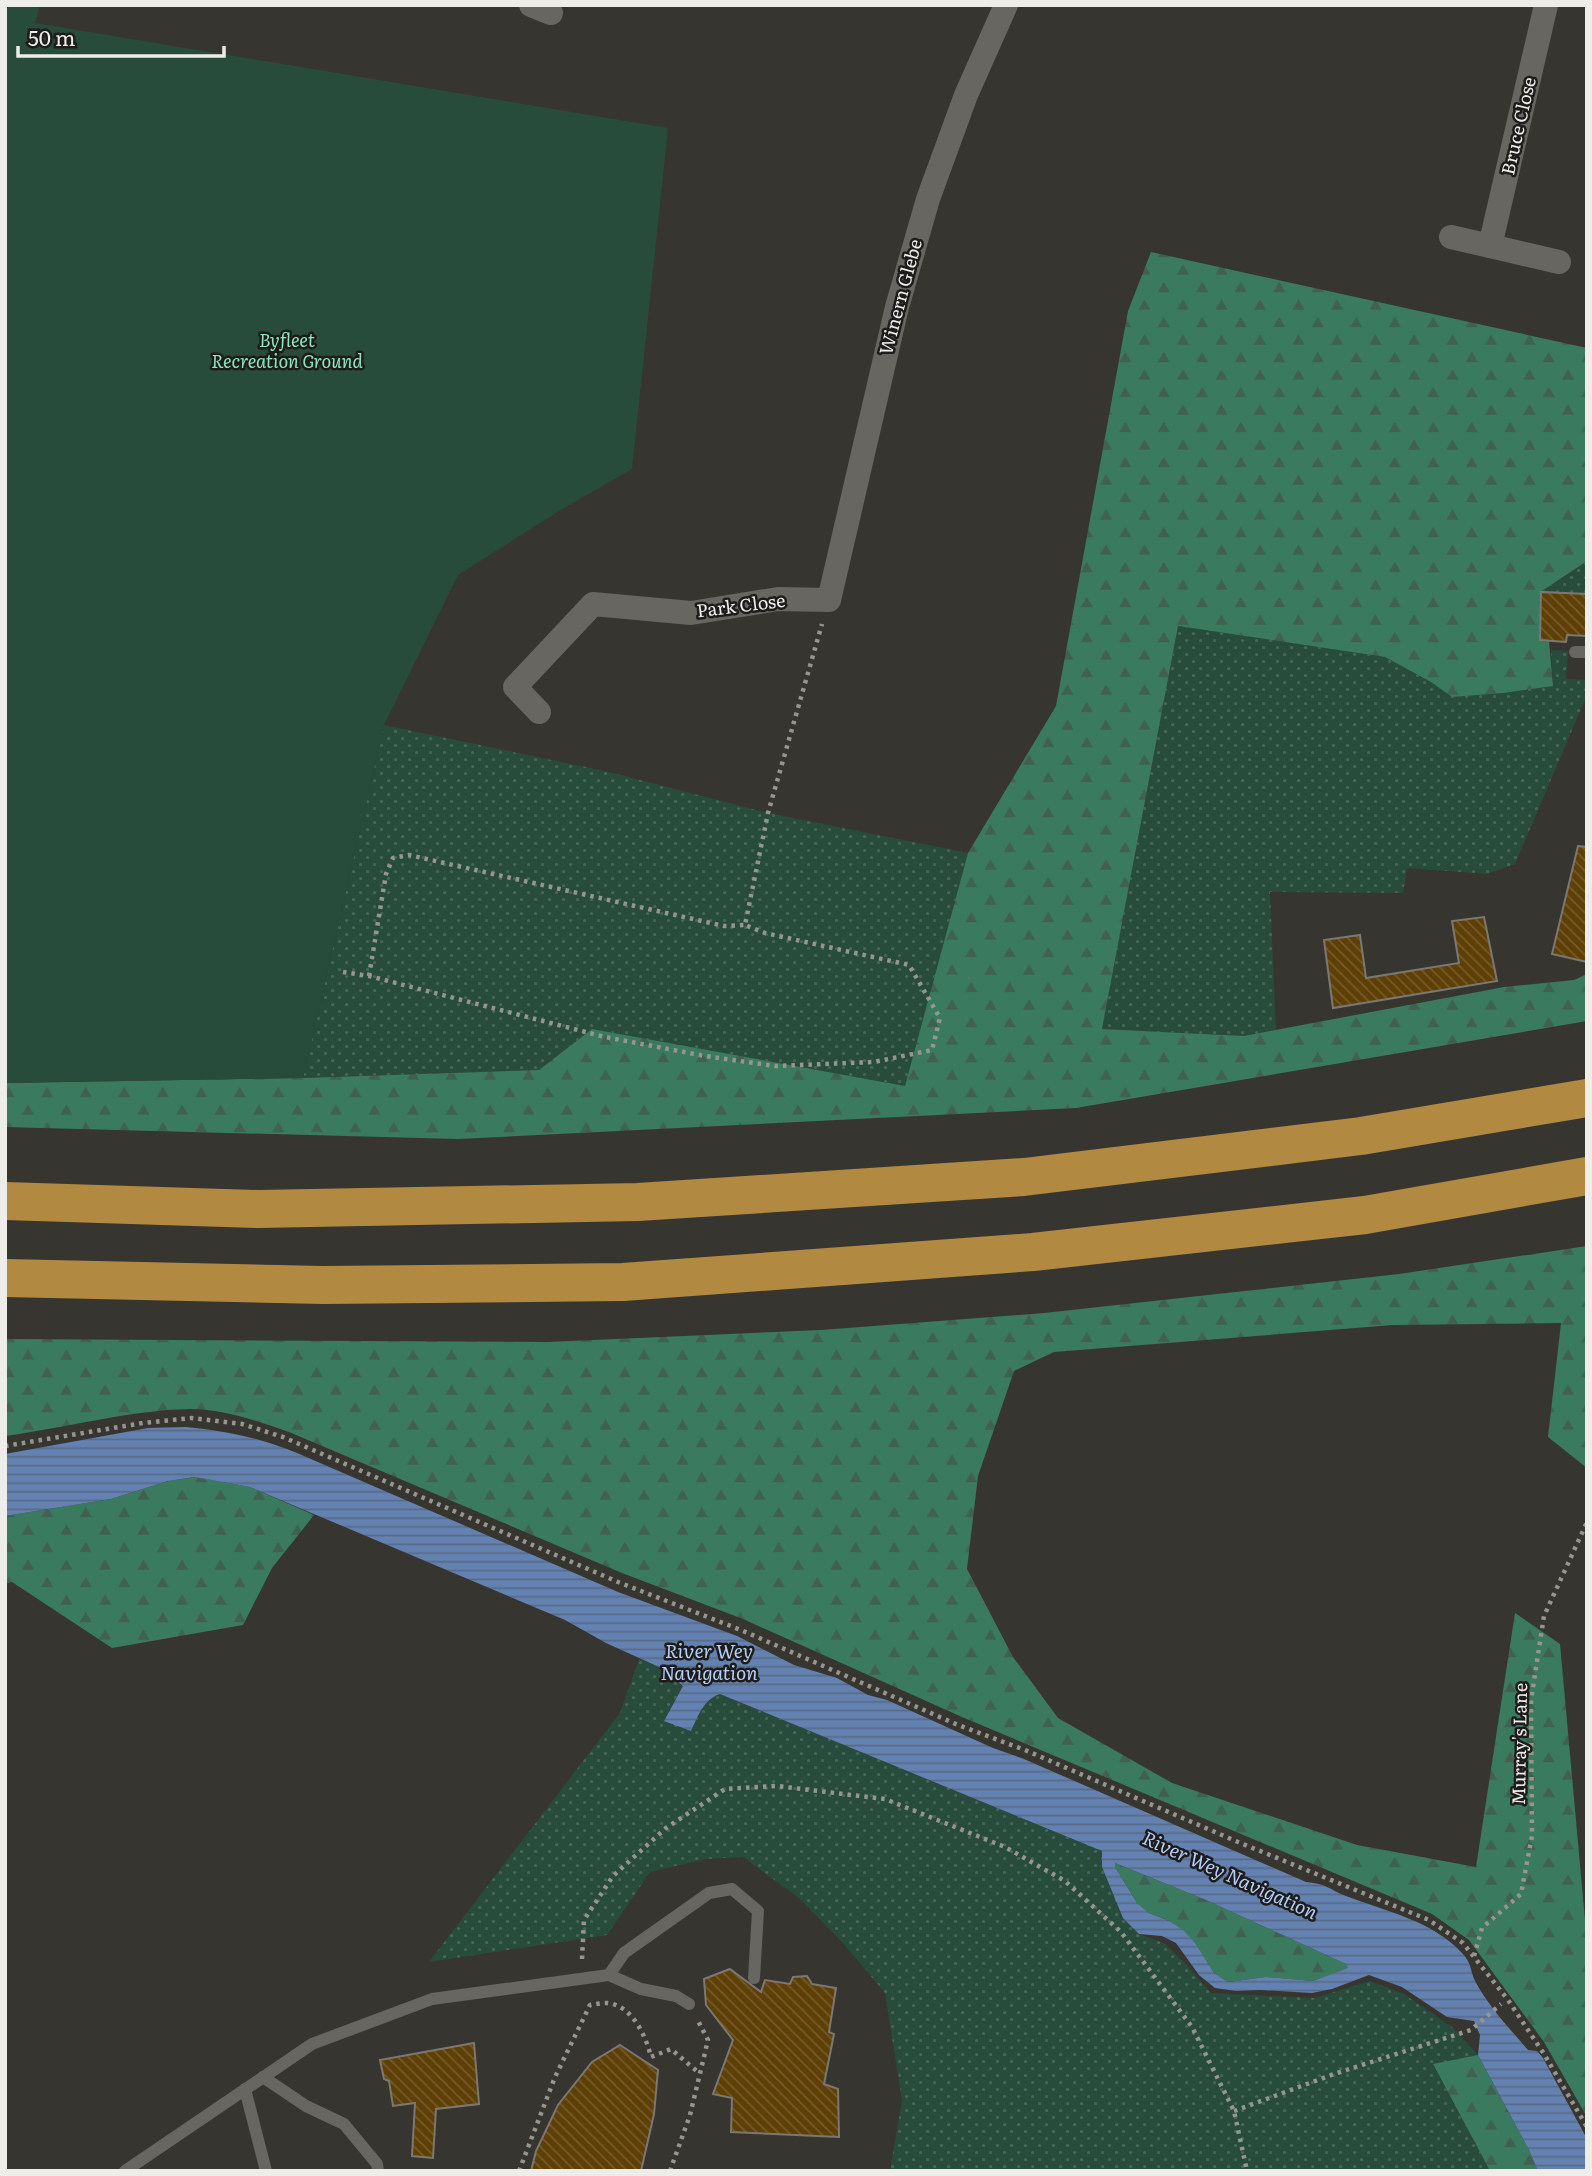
<svg xmlns="http://www.w3.org/2000/svg" width="1592" height="2176" font-family="Literata,serif">
<style>
.grass{fill:url(#grass-dots)}
.forest{fill:url(#forest-firs)}
.park{fill:#284c3c}
.water{fill:url(#water-rules);fill-rule:evenodd}
.building{fill:url(#building-back-hatch);stroke:#7b7873;stroke-width:2}
.lines{fill:none;stroke-linecap:round;stroke-linejoin:round}
.path{stroke:#979591;stroke-width:4.5;stroke-dasharray:3.5 5;stroke-linecap:butt}
.lane{stroke:#686661;stroke-width:12}
.street{stroke:#686661;stroke-width:24}
.highway{stroke:#b28941;stroke-width:38}
.labels{text-anchor:middle;stroke-width:5;stroke-linejoin:round;paint-order:stroke}
.street-label{font-size:18px;fill:#eeedea;stroke:#1d1c1a}
.park-label{font-size:18px;font-style:italic;fill:#89e7bd;stroke:#1d1c1a}
.water-label{font-size:19px;font-style:italic;fill:#b3cef8;stroke:#1d1c1a}
</style>
<defs>
<pattern id="grass-dots" width="8" height="8" patternUnits="userSpaceOnUse" patternTransform="scale(1.75)"><rect width="8" height="8" fill="#284c3c"/><path d="M2 2h.1M6 6h.1" fill="none" stroke="#486658" stroke-width="1.8" stroke-linecap="round"/></pattern>
<pattern id="forest-firs" width="22" height="20" patternUnits="userSpaceOnUse" patternTransform="scale(1.75)"><rect width="22" height="20" fill="#3a7a5f"/><path d="M5 1l3.5 6h-7zM16 11l3.5 6h-7z" fill="#406052"/></pattern>
<pattern id="water-rules" width="6" height="5" patternUnits="userSpaceOnUse" patternTransform="scale(1.75)"><rect width="6" height="5" fill="#6482b1"/><path d="M0 2.5h6" fill="none" stroke="#586a86"/></pattern>
<pattern id="building-back-hatch" width="6" height="6" patternUnits="userSpaceOnUse" patternTransform="scale(1.75)"><rect width="6" height="6" fill="#5e3f05"/><path d="M-1 5l2 2M0 0l6 6M5-1l2 2" fill="none" stroke="#755b2a"/></pattern>
</defs>
<rect width="100%" height="100%" fill="#373530"/>
<g class="grass">
<polygon points="1587,561 1587,594 1541,592"/>
<polygon points="1178,626 1385,657 1431,682 1452,697 1553,685 1551,650 1568,651 1566,679 1587,680 1587,695 1515,864 1487,874 1407,868 1403,893 1270,892 1276,1031 1244,1036 1102,1029"/>
<polygon points="384,725 609,772 768,813 968,853 905,1086 592,1029 539,1070 303,1078"/>
<path d="M639 1659 659 1667 683 1686 664 1720 691 1730C698 1716 704 1699 720 1694L1102 1851V1867L1139 1934 1164 1943 1183 1961 1211 1993 1314 1998 1370 1981 1404 1994 1452 2027 1478 2055 1433 2065 1490 2171H890L902 2100 885 1993 843 1943 799 1898 743 1857 706 1859 650 1872 607 1935 429 1962 620 1713Z"/>
</g>
<g class="forest">
<polygon points="1151,252 1587,348 1587,561 1542,591 1587,594 1587,636 1567,635 1566,642 1549,641 1553,686 1503,693 1452,697 1431,682 1385,657 1178,626 1102,1029 1244,1036 1504,987 1574,980 1587,974 1587,1021 1076,1108 458,1139 5,1127 5,1083 303,1078 539,1070 592,1029 905,1086 968,853 1056,706 1128,311"/>
<path d="M1587 1246V1468L1548 1437 1561 1323 1393 1325 1054 1352 1014 1371 978 1476 967 1569 1013 1657 1058 1718 1172 1783 1357 1845 1476 1867 1515 1613 1560 1644 1587 1942V2117L1544 2042 1469 1940 1432 1914 962 1717 743 1619 622 1573 289 1432C257 1421 224 1409 190 1409 131 1410 65 1428 5 1436V1339L547 1342 821 1330 1044 1313 1399 1274Z"/>
<polygon points="196,1477 250,1487 314,1515 272,1568 243,1625 112,1648 12,1582 5,1584 5,1516 111,1499 168,1481"/>
<polygon points="1115,1863 1206,1900 1346,1964 1349,1968 1313,1981 1266,1977 1228,1982 1214,1973 1196,1944 1169,1921 1149,1913 1137,1903 1115,1867"/>
<polygon points="1478,2055 1529,2150 1538,2171 1490,2171 1433,2064"/>
</g>
<polygon class="park" points="5,5 40,5 35,23 668,128 632,469 559,511 458,575 384,725 303,1078 5,1083"/>
<path class="water" d="M186 1427C226 1431 261 1438 297 1453L618 1592 737 1636 794 1665 837 1678 868 1695 887 1700 993 1748 1024 1759 1306 1882C1328 1884 1328 1889 1346 1896 1385 1911 1433 1921 1462 1953 1472 1963 1470 1971 1475 1981 1489 2007 1509 2028 1528 2050L1537 2051 1543 2058 1586 2137 1587 2171H1538L1529 2150 1478 2055 1480 2035 1474 2021 1447 2017 1402 1987 1369 1975 1332 1989 1312 1993 1260 1990 1236 1991 1215 1988 1199 1975 1176 1943 1162 1936 1139 1934 1123 1918 1102 1867V1851L720 1694C704 1699 698 1716 691 1731L664 1721 683 1686 659 1667 606 1643 565 1620 250 1487 195 1477 168 1481 111 1499 5 1516V1454L148 1428ZM1115 1863 1206 1900 1346 1964 1348 1968 1313 1981 1266 1977 1228 1982 1214 1973 1196 1944 1183 1930 1169 1921 1149 1913 1137 1903 1115 1867Z"/>
<g class="building">
<polygon points="1541,592 1587,594 1587,636 1567,635 1566,642 1540,640"/>
<polygon points="1578,846 1587,847 1587,962 1552,954"/>
<polygon points="1484,917 1497,981 1333,1008 1324,940 1360,935 1366,978 1459,963 1452,921"/>
<polygon points="730,1969 761,1992 765,1980 790,1984 793,1977 807,1976 812,1984 836,1988 829,2032 834,2034 824,2084 838,2089 839,2137 731,2132 732,2098 713,2094 733,2040 706,2005 704,1979"/>
<polygon points="474,2043 479,2104 436,2109 433,2158 412,2156 415,2103 393,2106 389,2081 384,2079 380,2060"/>
<polygon points="620,2045 658,2070 654,2114 641,2171 531,2171 536,2151 558,2105 592,2062"/>
</g>
<g class="lines">
<g class="path">
<polyline points="343,972 369,976 605,1037 705,1056 775,1066 874,1062 932,1050 940,1018 909,965 765,933 745,925 768,813 822,624"/>
<polyline points="369,976 386,874 393,858 409,855 724,926 745,925"/>
<polyline points="5,1446 143,1423 191,1418 242,1424 283,1437 618,1582 741,1630 958,1725 1025,1750 1238,1842 1429,1920 1463,1943 1508,2000 1544,2054 1587,2127"/>
<polyline points="1474,1956 1482,1928 1521,1894 1532,1836 1531,1700 1544,1616 1587,1522"/>
<polyline points="582,1959 584,1920 613,1876 666,1828 725,1789 777,1786 885,1799 1005,1847 1065,1881 1121,1932 1192,2027 1234,2111 1247,2171"/>
<polyline points="1234,2111 1334,2074 1471,2030 1501,2004"/>
<path d="M519 2171 555 2077 590 2005C596 2004 602 2003 607 2003 632 2005 646 2036 651 2057L671 2049 699 2073"/>
<polyline points="670,2171 690,2115 708,2040 697,2019"/>
</g>
<g class="lane">
<polyline points="1575,652 1587,652"/>
<polyline points="609,1975 624,1953 709,1893 732,1889 758,1911 754,1978"/>
<polyline points="263,2077 306,2106 344,2124 377,2164 378,2171"/>
<polyline points="245,2089 266,2171"/>
<polyline points="125,2171 312,2044 432,1999 609,1975 641,1989 676,1996 689,2004"/>
</g>
<g class="street">
<polyline points="531,5 551,13"/>
<polyline points="1451,237 1559,262"/>
<polyline points="1490,246 1546,5"/>
<polyline points="539,712 515,687 593,604 691,613 778,599 829,600 897,307 928,199 966,95 1006,5"/>
</g>
<g class="highway">
<polyline points="5,1201 258,1209 638,1202 1024,1177 1361,1136 1587,1098"/>
<polyline points="5,1278 323,1285 623,1282 1033,1252 1365,1215 1587,1176"/>
</g>
</g>
<g class="labels">
<g class="street-label">
<text transform="translate(1519 126) rotate(-77)" y="6">Bruce Close</text>
<text transform="translate(901 297) rotate(-75)" y="6">Winern Glebe</text>
<text transform="translate(741 606) rotate(-7)" y="6">Park Close</text>
<text transform="translate(1520 1744) rotate(-89)" y="6">Murray's Lane</text>
</g>
<g class="park-label">
<text x="287" y="347">Byfleet<tspan x="287" dy="21">Recreation Ground</tspan></text>
</g>
<g class="water-label">
<text x="709" y="1658">River Wey<tspan x="709" dy="22">Navigation</tspan></text>
<text transform="translate(1230 1875) rotate(24)" y="7">River Wey Navigation</text>
</g>
</g>
<rect width="1592" height="2176" fill="none" stroke="#eeedea" stroke-width="14"/>
<path d="M18 46v10h206v-10" fill="none" stroke="#eeedea" stroke-width="3.5"/>
<text x="28" y="46" font-size="21" fill="#eeedea" stroke="#1d1c1a" stroke-width="5" paint-order="stroke">50 m</text>
</svg>
